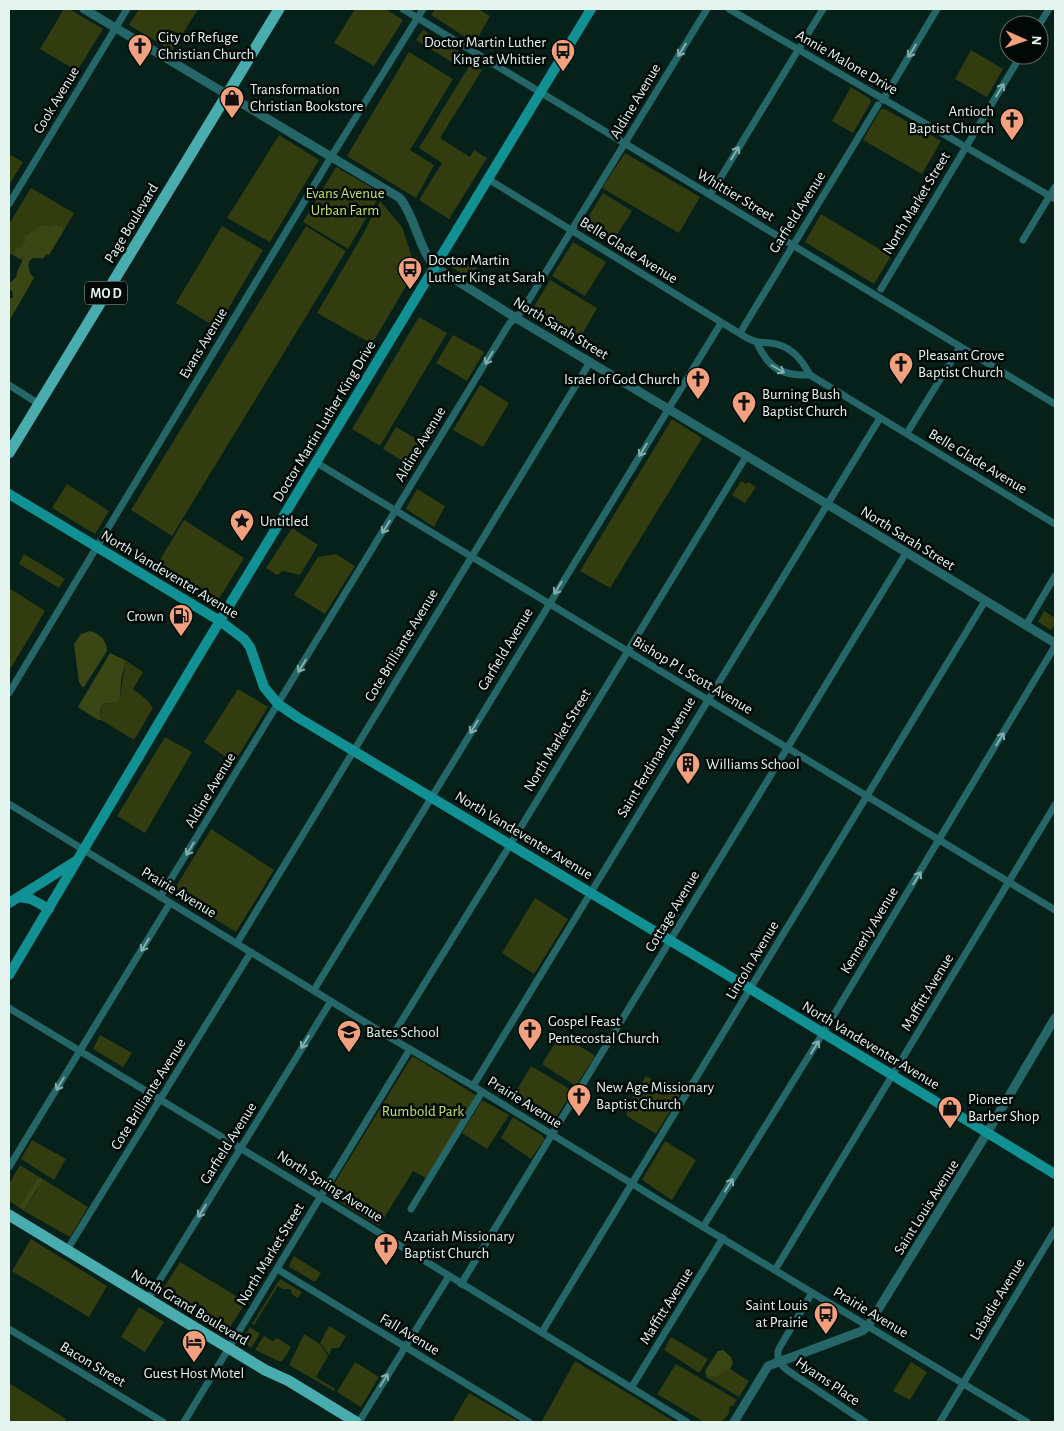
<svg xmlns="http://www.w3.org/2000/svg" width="1064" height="1431" font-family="'Alegreya Sans',sans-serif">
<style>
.green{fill:#323c0f}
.forest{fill:#3b4615}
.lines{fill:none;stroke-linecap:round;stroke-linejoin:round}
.minor{stroke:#256668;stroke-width:7}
.tertiary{stroke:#256668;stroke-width:9}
.secondary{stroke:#119194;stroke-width:10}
.primary{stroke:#49adb0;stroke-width:11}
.oneway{stroke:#84adac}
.labels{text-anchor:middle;stroke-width:5;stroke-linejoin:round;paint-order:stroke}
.shield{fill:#010806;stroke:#a0ada9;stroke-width:1}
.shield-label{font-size:14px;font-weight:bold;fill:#e4f4ef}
.poi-label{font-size:15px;fill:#e4f4ef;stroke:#010806;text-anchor:start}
.street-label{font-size:15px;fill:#e4f4ef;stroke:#010806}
.park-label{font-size:15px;fill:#c4e268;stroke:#010806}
</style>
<rect width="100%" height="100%" fill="#06211a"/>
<g class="green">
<polygon points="64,9 69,9 103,29 77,71 40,49"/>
<polygon points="139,9 198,9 172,51 129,25"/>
<polygon points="355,9 385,9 403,20 374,66 334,43"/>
<polygon points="435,9 478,9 490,16 475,43 431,15"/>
<polygon points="423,30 466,56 460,67 416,40"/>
<polygon points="971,50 1003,69 987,97 955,79"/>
<polygon points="409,52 453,79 410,150 434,165 416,198 347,156"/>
<polygon points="471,63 482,70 440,138 470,157 474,150 487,158 449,219 419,200 442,163 419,148"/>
<polygon points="851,87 870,99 871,102 853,133 832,121"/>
<polygon points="881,109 885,109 941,141 922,174 863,140"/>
<polygon points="279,135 319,160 270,242 227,218"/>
<polygon points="625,153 700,197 679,233 602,188"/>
<polygon points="9,154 23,162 9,185"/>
<polygon points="336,167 381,193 348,249 303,222"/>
<polygon points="31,188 74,213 64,230 23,261 9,253 9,224"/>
<polygon points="603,193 632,211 611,244 582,227"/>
<polygon points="380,201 402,227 416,269 372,344 317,313 362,236"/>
<polygon points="821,214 891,256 874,284 805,242"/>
<polygon points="222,226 263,250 217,328 176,303"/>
<polygon points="306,226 346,251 172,536 131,510"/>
<polygon points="573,242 606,262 585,296 552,276"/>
<polygon points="456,256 484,273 477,283 450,266"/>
<polygon points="550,280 597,308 577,343 529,315"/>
<polygon points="419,317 447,333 380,446 352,429"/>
<polygon points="453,335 484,352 467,381 436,363"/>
<polygon points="480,385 509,403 483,447 453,430"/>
<polygon points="672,419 702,438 610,588 580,571"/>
<polygon points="396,427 427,445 414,468 383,449"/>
<polygon points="741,481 746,484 748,482 756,487 745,503 732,495"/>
<polygon points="67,484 109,511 95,534 52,508"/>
<polygon points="417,489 445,506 434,527 406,509"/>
<polygon points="184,520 244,558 215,605 155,568"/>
<polygon points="292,528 318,545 300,575 283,571 277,575 266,568"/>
<polygon points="24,554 65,579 59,588 19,564"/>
<polygon points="336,554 355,566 325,614 294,595 318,557"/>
<polygon points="9,588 45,611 9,671"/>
<polygon points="1044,611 1055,618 1055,624 1051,630 1038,622"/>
<path d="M125 660 143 672 133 689 147 700 153 708 134 740 101 720C97 704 108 702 121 695 121 683 125 672 125 660Z"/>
<polygon points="238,689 268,707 234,763 204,742"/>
<polygon points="165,737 192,752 145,833 117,816"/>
<polygon points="211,829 274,870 236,932 172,893"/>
<polygon points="535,898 568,919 534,974 502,953"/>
<polygon points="561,1034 595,1056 576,1086 543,1065 543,1062"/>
<polygon points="100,1035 132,1053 123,1067 93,1049"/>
<polygon points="413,1057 416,1058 477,1096 426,1178 413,1171 379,1226 330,1196 329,1192 411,1058"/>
<polygon points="531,1066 573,1091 551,1125 510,1102"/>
<polygon points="646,1076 680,1095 656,1134 627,1116 626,1108"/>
<polygon points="482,1100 509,1115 487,1149 462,1133"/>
<polygon points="513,1117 543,1136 544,1140 531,1159 501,1138"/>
<polygon points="32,1140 66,1159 54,1180 21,1159"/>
<polygon points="665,1141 696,1160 672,1200 642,1180"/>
<polygon points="20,1165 88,1207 70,1237 24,1211 39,1187 20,1207 21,1209 9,1201 9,1184"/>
<polygon points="31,1239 107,1286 89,1317 12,1271"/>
<polygon points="294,1256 321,1273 316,1281 313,1281 290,1267 289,1265"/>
<polygon points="180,1262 246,1302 227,1332 224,1333 162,1294 161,1292"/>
<polygon points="280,1279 302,1292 298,1298 293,1295 290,1289 283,1289 278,1286 254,1325 252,1324"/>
<polygon points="139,1307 164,1322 145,1352 121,1337"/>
<polygon points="329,1326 346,1336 339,1348 332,1348 329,1355 320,1343"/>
<polygon points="250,1327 260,1334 251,1348 241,1341"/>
<polygon points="304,1334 320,1344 328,1356 316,1377 335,1389 334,1391 289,1365"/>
<polygon points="264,1336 273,1341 277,1338 291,1347 285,1357 281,1362 255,1350"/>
<polygon points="671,1337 708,1359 700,1372 698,1372 664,1350"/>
<polygon points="575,1361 675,1422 544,1422 542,1421"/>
<polygon points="355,1362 379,1377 361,1407 337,1392"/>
<polygon points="911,1362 927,1372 910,1400 893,1391"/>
<polygon points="676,1364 737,1400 733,1406 730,1406 729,1413 724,1420 719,1422 704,1422 657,1394"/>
<polygon points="726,1369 730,1369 749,1381 739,1397 706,1377 705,1371 708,1376 718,1376"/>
<polygon points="9,1383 66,1419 64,1422 9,1422"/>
<polygon points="469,1393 519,1422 452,1422"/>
</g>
<g class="forest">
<path d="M45 225 48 227 56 225 64 230 49 255 46 254 44 258C41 259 39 258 36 258 24 258 29 274 34 278L9 321V298H13L12 291 9 288V284L16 277 17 272 24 257H18L15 255V250L21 247 26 240 24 238 25 236 41 226Z"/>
<path d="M90 631C100 634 107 640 107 651L84 687H82L79 682 74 644 81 634Z"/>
<path d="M110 653 125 660C125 668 122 674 121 681 120 689 122 695 117 702L105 703C98 710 100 711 101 720H98L78 707Z"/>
<polygon points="38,1178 42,1180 24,1211 20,1207"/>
<polygon points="723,1350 731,1357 733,1363 730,1369 726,1370 718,1376 708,1376 705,1371 718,1351"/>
</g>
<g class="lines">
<g class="minor">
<polyline points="403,9 1055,404"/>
<polyline points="729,9 1055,199"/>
<polyline points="1039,25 1049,9"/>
<polyline points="883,100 937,9"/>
<path d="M488 179 747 338C757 343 759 342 770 343 790 345 801 358 810 375L1055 524"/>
<polyline points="710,195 823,9"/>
<polyline points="9,204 127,9"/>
<polyline points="1023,240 1055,187"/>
<polyline points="881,289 1021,55"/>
<polyline points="740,333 878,105"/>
<path d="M757 343C769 369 782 376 810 375"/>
<polyline points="9,385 39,404"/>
<polyline points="907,433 960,347"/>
<polyline points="317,463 1055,910"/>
<polyline points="1026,625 1055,576"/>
<polyline points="9,693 331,157 423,9"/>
<polyline points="9,804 391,1038 473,1086 670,1207 1027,1422"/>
<polyline points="160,897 509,324 522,311 707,9"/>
<polyline points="237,943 590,362"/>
<polyline points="314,990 721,323"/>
<polyline points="9,1008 321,1197 687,1422"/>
<polyline points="391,1038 510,845 747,455"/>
<polyline points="473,1086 880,418"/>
<polyline points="9,1167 170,903"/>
<polyline points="411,1209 482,1092"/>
<polyline points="703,1227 823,1033 1055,646"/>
<polyline points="67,1250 251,952"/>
<polyline points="277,1269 529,1422"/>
<polyline points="775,1270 1055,805"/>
<polyline points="461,1284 906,553"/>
<polyline points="812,1293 781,1345 778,1351 778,1361 787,1370 865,1422"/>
<polyline points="148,1299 331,1001"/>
<polyline points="9,1329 163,1422"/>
<polyline points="542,1332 985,601"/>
<polyline points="631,1388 723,1238"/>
<polyline points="184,1422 410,1049"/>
<polyline points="359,1422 449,1276"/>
<polyline points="940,1422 1055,1230"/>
</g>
<g class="tertiary">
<path d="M84 9 400 198C416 219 418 247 435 267L516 318 827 504 1055 643"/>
<polyline points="734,1422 768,1366 862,1331 868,1326 987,1133 1055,1018"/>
</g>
<g class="secondary">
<polyline points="9,494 220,621 244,639 250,647 264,687 278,704 297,717 711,965 1055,1174"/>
<polyline points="19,897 31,899 49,909"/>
<polyline points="9,903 76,861"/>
<polyline points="9,975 198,657 591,9"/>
</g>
<g class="primary">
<polyline points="9,453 279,9"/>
<polyline points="9,1215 265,1370 289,1381 356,1422"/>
</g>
</g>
<defs><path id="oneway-shaft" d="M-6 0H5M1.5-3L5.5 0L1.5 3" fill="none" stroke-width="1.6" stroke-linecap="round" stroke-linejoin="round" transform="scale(1.25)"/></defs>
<g class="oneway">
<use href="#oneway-shaft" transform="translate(682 50) rotate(121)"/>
<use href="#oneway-shaft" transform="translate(912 51) rotate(121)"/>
<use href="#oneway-shaft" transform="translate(1000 90) rotate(-59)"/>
<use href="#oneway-shaft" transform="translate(735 153) rotate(-59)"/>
<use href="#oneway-shaft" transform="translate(489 358) rotate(121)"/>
<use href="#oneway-shaft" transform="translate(778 369) rotate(30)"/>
<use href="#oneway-shaft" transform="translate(643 450) rotate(121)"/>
<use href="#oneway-shaft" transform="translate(386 527) rotate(121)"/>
<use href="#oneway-shaft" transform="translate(558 588) rotate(121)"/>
<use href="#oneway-shaft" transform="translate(302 666) rotate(121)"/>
<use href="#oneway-shaft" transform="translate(474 727) rotate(121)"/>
<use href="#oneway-shaft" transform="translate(1000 739) rotate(-59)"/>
<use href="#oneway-shaft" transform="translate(190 849) rotate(121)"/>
<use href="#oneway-shaft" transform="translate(917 878) rotate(-59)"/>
<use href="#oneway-shaft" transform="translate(145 945) rotate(121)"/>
<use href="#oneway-shaft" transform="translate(305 1042) rotate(121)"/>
<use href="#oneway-shaft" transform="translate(815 1047) rotate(-58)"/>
<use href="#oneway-shaft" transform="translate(60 1084) rotate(121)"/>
<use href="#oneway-shaft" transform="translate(729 1185) rotate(-58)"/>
<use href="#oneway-shaft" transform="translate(202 1211) rotate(122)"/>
<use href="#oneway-shaft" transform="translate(384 1380) rotate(-59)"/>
</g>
<defs>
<symbol id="church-pin" viewBox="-11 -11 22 30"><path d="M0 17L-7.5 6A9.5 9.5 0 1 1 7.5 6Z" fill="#f2a17e" stroke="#010806"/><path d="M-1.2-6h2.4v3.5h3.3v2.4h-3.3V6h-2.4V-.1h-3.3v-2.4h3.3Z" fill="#111"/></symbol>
<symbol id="bus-pin" viewBox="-11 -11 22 30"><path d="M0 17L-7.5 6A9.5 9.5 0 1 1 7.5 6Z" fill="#f2a17e" stroke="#010806"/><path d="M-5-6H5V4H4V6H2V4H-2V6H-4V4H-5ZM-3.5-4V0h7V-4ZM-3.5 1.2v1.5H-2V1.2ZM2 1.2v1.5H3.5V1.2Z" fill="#111"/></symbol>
<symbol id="shop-pin" viewBox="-11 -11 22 30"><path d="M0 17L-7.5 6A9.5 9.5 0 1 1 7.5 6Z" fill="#f2a17e" stroke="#010806"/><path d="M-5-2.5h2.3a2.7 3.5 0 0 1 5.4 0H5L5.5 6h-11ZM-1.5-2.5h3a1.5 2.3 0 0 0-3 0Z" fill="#111"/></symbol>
<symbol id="sight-pin" viewBox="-11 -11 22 30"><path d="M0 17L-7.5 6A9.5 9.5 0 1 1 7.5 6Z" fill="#f2a17e" stroke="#010806"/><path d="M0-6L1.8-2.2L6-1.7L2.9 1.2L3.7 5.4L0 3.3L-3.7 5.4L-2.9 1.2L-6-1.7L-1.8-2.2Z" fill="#111"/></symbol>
<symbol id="fuel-pin" viewBox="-11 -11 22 30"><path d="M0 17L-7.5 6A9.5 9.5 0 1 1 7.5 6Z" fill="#f2a17e" stroke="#010806"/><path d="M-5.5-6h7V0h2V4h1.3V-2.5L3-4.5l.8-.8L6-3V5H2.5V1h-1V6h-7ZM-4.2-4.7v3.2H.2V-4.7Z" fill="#111"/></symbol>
<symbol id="building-pin" viewBox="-11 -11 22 30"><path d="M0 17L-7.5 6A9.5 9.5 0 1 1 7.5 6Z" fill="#f2a17e" stroke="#010806"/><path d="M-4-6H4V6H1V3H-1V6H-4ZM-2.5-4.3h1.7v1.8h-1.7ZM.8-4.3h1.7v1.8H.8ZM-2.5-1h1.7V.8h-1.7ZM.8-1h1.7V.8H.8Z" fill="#111"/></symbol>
<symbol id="school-pin" viewBox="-11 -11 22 30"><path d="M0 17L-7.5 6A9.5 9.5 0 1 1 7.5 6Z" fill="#f2a17e" stroke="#010806"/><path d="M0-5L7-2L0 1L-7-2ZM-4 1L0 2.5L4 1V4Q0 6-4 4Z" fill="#111"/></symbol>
<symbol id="hotel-pin" viewBox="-11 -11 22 30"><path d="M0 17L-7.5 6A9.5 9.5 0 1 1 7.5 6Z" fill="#f2a17e" stroke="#010806"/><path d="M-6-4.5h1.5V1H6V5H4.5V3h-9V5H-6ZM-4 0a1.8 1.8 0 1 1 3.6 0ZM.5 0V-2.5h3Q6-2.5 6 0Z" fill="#111"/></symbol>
</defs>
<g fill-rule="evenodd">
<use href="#church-pin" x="126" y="32" width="28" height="38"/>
<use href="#bus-pin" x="549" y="37" width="28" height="38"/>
<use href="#shop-pin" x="218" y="84" width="28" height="38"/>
<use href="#church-pin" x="998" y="106" width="28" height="38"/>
<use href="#bus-pin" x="396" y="255" width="28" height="38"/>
<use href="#church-pin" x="887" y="350" width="28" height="38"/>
<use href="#church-pin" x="684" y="365" width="28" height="38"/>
<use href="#church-pin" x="730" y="389" width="28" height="38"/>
<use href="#sight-pin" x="228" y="507" width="28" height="38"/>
<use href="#fuel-pin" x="167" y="602" width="28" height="38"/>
<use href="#building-pin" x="674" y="750" width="28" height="38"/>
<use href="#church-pin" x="516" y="1016" width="28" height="38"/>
<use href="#school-pin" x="335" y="1018" width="28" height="38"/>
<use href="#church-pin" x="565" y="1082" width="28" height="38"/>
<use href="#shop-pin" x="936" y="1094" width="28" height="38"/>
<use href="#church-pin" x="372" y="1231" width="28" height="38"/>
<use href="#bus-pin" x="812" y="1300" width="28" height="38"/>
<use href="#hotel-pin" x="180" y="1328" width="28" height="38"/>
</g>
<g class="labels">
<rect class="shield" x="85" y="281.5" width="42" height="23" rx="4"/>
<g class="shield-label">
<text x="106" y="298">MO D</text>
</g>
<g class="poi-label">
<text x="158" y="42">City of Refuge<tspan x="158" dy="17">Christian Church</tspan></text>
<text x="546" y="47" text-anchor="end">Doctor Martin Luther<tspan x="546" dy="17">King at Whittier</tspan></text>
<text x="250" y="94">Transformation<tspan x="250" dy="17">Christian Bookstore</tspan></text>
<text x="994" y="116" text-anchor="end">Antioch<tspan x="994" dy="17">Baptist Church</tspan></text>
<text x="428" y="265">Doctor Martin<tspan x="428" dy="17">Luther King at Sarah</tspan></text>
<text x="918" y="360">Pleasant Grove<tspan x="918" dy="17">Baptist Church</tspan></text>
<text x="680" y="384" text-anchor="end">Israel of God Church</text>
<text x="762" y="399">Burning Bush<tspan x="762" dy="17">Baptist Church</tspan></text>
<text x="260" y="526">Untitled</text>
<text x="164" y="621" text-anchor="end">Crown</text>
<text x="706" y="769">Williams School</text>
<text x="548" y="1026">Gospel Feast<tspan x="548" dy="17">Pentecostal Church</tspan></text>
<text x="366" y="1037">Bates School</text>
<text x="596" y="1092">New Age Missionary<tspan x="596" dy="17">Baptist Church</tspan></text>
<text x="968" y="1104">Pioneer<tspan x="968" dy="17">Barber Shop</tspan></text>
<text x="404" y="1241">Azariah Missionary<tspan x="404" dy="17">Baptist Church</tspan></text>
<text x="808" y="1310" text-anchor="end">Saint Louis<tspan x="808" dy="17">at Prairie</tspan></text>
<text x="194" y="1378" text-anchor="middle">Guest Host Motel</text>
</g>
<g class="street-label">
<text transform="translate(847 62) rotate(30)" y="5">Annie Malone Drive</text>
<text transform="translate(56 100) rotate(-59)" y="5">Cook Avenue</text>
<text transform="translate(635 101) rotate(-59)" y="5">Aldine Avenue</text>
<text transform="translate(736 195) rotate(31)" y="5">Whittier Street</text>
<text transform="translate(916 203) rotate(-59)" y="5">North Market Street</text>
<text transform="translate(797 212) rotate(-58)" y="5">Garfield Avenue</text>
<text transform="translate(131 223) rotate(-59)" y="5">Page Boulevard</text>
<text transform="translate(629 250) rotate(32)" y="5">Belle Glade Avenue</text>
<text transform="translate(561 328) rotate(31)" y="5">North Sarah Street</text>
<text transform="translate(203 343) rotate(-59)" y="5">Evans Avenue</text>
<text transform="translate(324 421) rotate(-59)" y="5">Doctor Martin Luther King Drive</text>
<text transform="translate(420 444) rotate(-59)" y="5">Aldine Avenue</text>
<text transform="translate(978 461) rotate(31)" y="5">Belle Glade Avenue</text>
<text transform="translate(908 538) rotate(32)" y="5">North Sarah Street</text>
<text transform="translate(170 574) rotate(31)" y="5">North Vandeventer Avenue</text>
<text transform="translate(401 645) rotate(-59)" y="5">Cote Brilliante Avenue</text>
<text transform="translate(505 649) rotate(-59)" y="5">Garfield Avenue</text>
<text transform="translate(693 675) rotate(31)" y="5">Bishop P L Scott Avenue</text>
<text transform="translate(557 740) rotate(-59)" y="5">North Market Street</text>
<text transform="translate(656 757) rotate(-59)" y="5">Saint Ferdinand Avenue</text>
<text transform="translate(210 790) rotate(-59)" y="5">Aldine Avenue</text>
<text transform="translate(524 835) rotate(31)" y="5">North Vandeventer Avenue</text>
<text transform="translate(179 892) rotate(31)" y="5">Prairie Avenue</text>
<text transform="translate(672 911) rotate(-59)" y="5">Cottage Avenue</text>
<text transform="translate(869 930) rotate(-59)" y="5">Kennerly Avenue</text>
<text transform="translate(752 960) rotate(-59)" y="5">Lincoln Avenue</text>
<text transform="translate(927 992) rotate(-59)" y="5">Maffitt Avenue</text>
<text transform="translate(871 1045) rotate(31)" y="5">North Vandeventer Avenue</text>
<text transform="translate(148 1094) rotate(-58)" y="5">Cote Brilliante Avenue</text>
<text transform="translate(525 1102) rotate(32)" y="5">Prairie Avenue</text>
<text transform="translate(228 1143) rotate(-58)" y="5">Garfield Avenue</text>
<text transform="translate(330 1186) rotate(32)" y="5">North Spring Avenue</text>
<text transform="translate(926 1207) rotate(-58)" y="5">Saint Louis Avenue</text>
<text transform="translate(270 1254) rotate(-59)" y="5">North Market Street</text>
<text transform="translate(997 1299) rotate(-59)" y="5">Labadie Avenue</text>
<text transform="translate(666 1306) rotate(-58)" y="5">Maffitt Avenue</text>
<text transform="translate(190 1307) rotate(31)" y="5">North Grand Boulevard</text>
<text transform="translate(871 1312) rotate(31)" y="5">Prairie Avenue</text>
<text transform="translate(410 1334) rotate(31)" y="5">Fall Avenue</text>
<text transform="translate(93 1364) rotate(31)" y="5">Bacon Street</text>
<text transform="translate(828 1381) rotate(34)" y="5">Hyams Place</text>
</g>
<g class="park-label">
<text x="345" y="198">Evans Avenue<tspan x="345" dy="17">Urban Farm</tspan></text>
<text x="423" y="1116">Rumbold Park</text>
</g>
</g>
<rect width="1064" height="1431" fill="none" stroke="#e4f4ef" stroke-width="20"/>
<g transform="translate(1024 40) rotate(92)"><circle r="24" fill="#010806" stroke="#5c6663"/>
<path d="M0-4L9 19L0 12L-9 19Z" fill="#f2a17e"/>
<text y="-8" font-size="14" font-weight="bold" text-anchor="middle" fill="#e4f4ef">N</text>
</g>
</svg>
